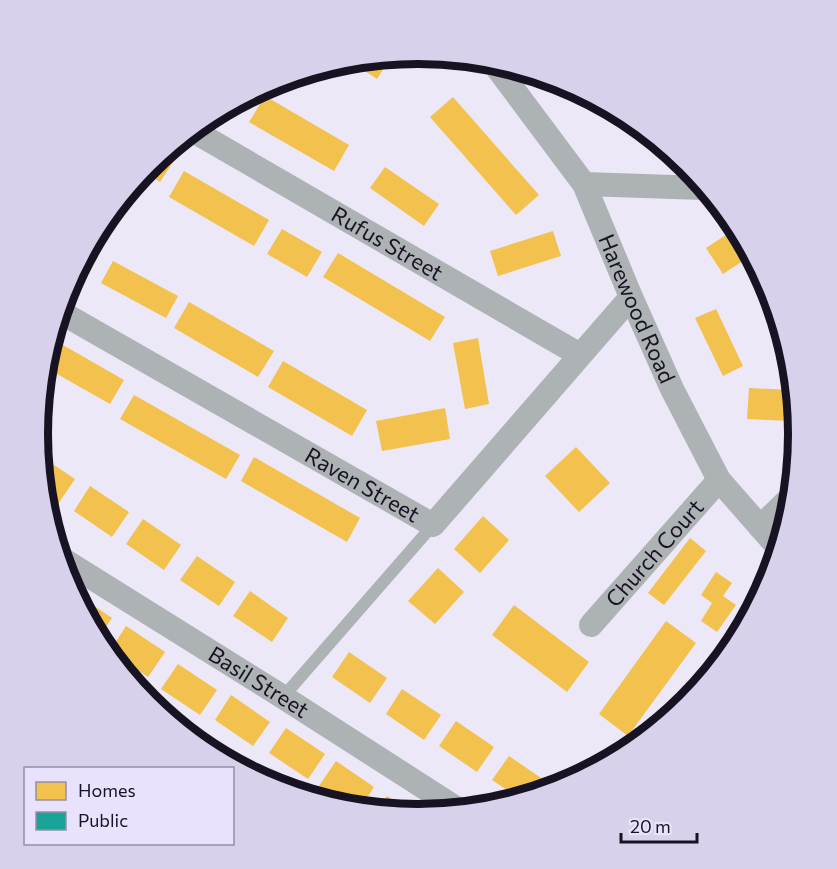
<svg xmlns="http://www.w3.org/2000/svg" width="837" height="869" font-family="Commissioner,sans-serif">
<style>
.homes{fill:#f2c14e}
.public{fill:#17a398}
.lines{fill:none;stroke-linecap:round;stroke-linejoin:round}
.service{stroke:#adb3b4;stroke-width:12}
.minor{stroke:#adb3b4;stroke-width:24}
.labels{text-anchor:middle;stroke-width:6;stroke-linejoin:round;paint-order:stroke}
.street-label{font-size:22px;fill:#181323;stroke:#e8e2fd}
.rim{fill:none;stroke:#181323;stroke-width:8}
</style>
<rect width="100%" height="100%" fill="#ece8f7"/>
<g class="homes">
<polygon points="390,59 377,79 357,66"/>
<polygon points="265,96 349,145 334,171 249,122"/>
<polygon points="453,97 539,195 516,215 430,117"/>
<polygon points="166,154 175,159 160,182 145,172 149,165"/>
<polygon points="385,167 439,204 424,226 370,188"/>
<polygon points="184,171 269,220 254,246 169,197"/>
<polygon points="282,229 322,252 307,277 267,254"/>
<polygon points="553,231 561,256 498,276 490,251"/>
<polygon points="732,231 749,257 723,274 706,248"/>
<polygon points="91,252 98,257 83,283 74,277"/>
<polygon points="338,253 445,317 430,341 323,277"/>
<polygon points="113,261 178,296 166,318 101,283"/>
<polygon points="189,302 274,351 258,377 174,328"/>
<polygon points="716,309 743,366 723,376 695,318"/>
<polygon points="478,338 489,404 465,409 453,343"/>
<polygon points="56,341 124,380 110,404 50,370"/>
<polygon points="283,361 367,410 352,436 268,387"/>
<polygon points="749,388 791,390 793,403 792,421 747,419"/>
<polygon points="134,395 240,455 226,479 120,419"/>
<polygon points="445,408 450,439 382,451 376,421"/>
<polygon points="576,447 610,483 579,512 545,476"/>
<polygon points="42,457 75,479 58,504 50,499"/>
<polygon points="254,457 360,518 347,542 241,481"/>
<polygon points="90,486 129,512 112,537 74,511"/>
<polygon points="483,516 509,540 480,573 454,549"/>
<polygon points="143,519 181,545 164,570 126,544"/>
<polygon points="690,538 706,551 664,605 648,593"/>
<polygon points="197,556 235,582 219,606 180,580"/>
<polygon points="438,568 464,592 435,624 408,601"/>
<polygon points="716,572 732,583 723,596 736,605 717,632 701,621 712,603 701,595"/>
<polygon points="250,591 288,618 272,642 233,616"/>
<polygon points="75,593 112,618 102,633 82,603"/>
<polygon points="514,605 589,662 567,692 492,635"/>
<polygon points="666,621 696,643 628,736 599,714"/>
<polygon points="126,626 165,652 148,677 117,656 112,648"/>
<polygon points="349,652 387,678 370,703 332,677"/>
<polygon points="178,664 217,690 200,715 161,689"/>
<polygon points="402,689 441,715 424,740 386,714"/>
<polygon points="231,695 270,722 253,746 215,720"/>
<polygon points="456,721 494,747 477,772 439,746"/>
<polygon points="286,728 325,754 308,779 269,753"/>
<polygon points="509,756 547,782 541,791 516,796 492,780"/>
<polygon points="336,761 374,787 363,804 340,800 319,786"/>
<polygon points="387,796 414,815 379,808"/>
</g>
<polygon class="public" points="716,659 717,660 692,697 689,695"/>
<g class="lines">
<polyline class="service" points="283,697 433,525"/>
<g class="minor">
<path id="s1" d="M498 69 584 184 631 297 672 389 719 480 777 546"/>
<path id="s2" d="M197 133 580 355"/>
<polyline points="584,184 703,188"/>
<path id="s3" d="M62 313 433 525 631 297"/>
<polyline points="760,527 786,502"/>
<path id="s4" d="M62 559 283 697 456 808"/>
<path id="s5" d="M591 625 719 480"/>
</g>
</g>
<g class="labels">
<g class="street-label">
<text dy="8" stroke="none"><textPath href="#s2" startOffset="220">Rufus Street</textPath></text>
<text dy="8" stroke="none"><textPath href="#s1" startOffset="279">Harewood Road</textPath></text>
<text dy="8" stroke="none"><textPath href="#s3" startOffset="346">Raven Street</textPath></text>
<text dy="8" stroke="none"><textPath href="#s5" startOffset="96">Church Court</textPath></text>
<text dy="8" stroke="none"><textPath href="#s4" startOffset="232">Basil Street</textPath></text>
</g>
</g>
<path d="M0 0H837V869H0ZM48 434a370 370 0 1 1 740 0a370 370 0 1 1-740 0Z" fill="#d7d1ec" fill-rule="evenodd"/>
<path class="rim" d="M48 434a370 370 0 1 1 740 0a370 370 0 1 1-740 0Z"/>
<rect x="24" y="767" width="210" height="78" fill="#e8e2fd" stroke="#958fa6" stroke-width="1.5"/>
<rect x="36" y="782" width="30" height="18" fill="#f2c14e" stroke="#958fa6" stroke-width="1.5"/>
<text x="78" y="797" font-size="18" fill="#181323">Homes</text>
<rect x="36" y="812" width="30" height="18" fill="#17a398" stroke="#958fa6" stroke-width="1.5"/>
<text x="78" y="827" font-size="18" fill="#181323">Public</text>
<path d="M621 833v9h76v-9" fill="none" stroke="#181323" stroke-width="3"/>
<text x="630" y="833" font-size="18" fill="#181323" stroke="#e8e2fd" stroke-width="4.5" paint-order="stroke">20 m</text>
</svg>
